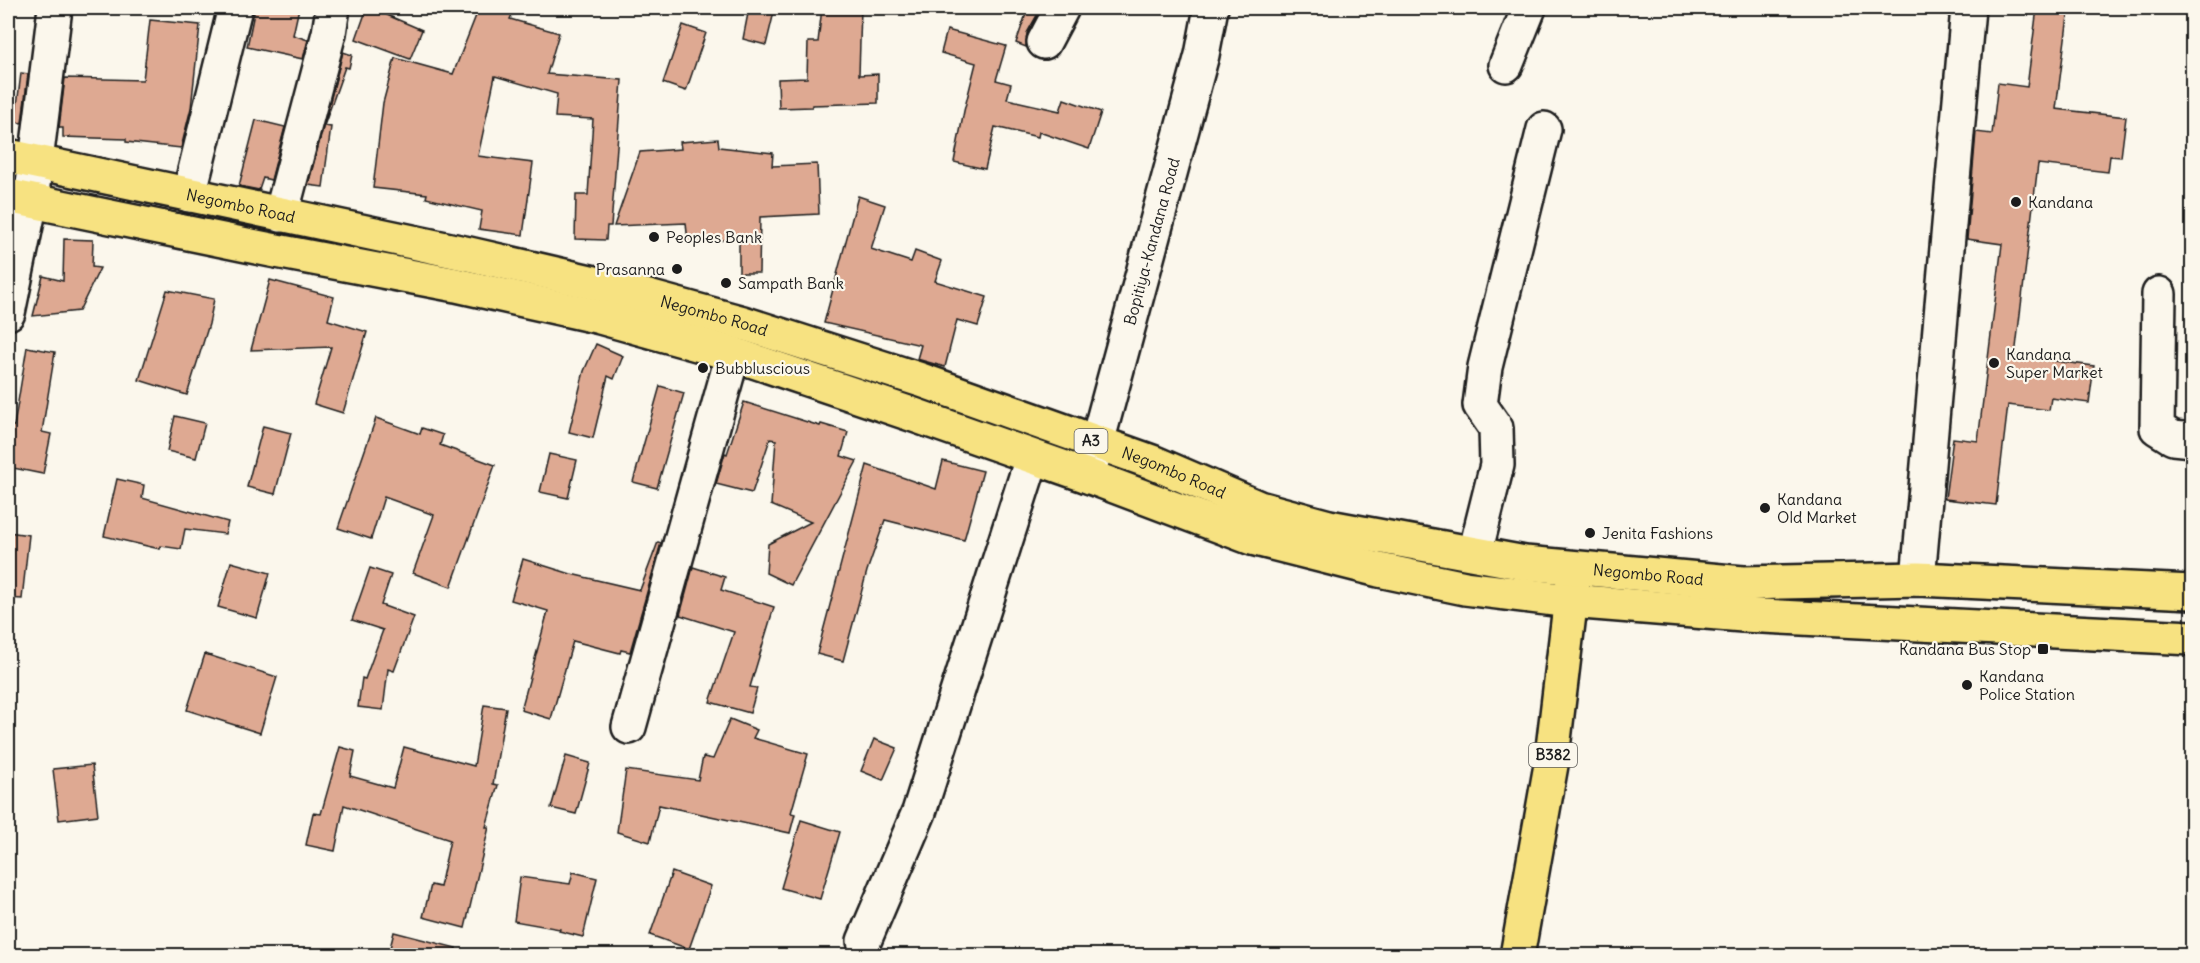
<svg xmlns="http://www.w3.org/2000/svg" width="2200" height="963" font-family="Delius,sans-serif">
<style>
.building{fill:#dea992;stroke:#1c1c1c;stroke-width:1.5}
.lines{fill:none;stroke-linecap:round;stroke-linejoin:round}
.minor-casing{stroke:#1c1c1c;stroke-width:38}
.major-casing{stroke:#1c1c1c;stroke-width:38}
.highway-casing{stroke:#1c1c1c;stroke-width:38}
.minor{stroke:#fbf7ec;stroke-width:33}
.major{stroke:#f7e281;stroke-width:33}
.highway{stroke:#f7e281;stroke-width:33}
.poi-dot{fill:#1c1c1c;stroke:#fbf7ec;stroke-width:2}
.labels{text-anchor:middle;stroke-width:4.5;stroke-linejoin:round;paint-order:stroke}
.shield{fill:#fbf7ec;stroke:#5f5e5a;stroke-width:1.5}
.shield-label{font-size:15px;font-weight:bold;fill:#1c1c1c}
.poi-label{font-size:16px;fill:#1c1c1c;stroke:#fbf7ec;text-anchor:start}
.street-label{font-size:16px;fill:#1c1c1c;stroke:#fbf7ec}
</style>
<rect width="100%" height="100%" fill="#fbf7ec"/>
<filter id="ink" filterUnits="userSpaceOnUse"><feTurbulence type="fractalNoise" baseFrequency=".0167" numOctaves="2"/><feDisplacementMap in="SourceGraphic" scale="12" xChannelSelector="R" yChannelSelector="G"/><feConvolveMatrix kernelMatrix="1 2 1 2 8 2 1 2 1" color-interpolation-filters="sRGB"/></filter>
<g filter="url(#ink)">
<g class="building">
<polygon points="255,8 299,8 293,35 308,40 303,59 247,47"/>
<polygon points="367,8 389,8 387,15 422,30 410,59 356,39"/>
<polygon points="479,8 515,8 510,19 559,33 547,74 622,80 611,226 607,226 606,240 575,239 576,195 588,195 593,119 555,117 557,94 495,76 478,156 533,163 523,235 479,229 482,211 426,198 427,194 373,188 383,103 395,58 453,74"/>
<polygon points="749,8 775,8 766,45 743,39"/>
<polygon points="822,8 861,8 859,75 878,74 878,103 812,105 812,107 779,108 778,79 807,78 808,42 818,42"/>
<polygon points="1028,8 1041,8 1027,33 1026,47 1016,43"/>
<polygon points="2037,8 2069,8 2056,109 2126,117 2121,157 2110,156 2108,172 2038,164 2015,356 2094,366 2089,403 2051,398 2049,410 2008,405 1996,505 1945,499 1953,438 1978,441 2002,244 1967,239 1976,132 1992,134 1998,83 2027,87"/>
<polygon points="150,20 200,25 191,108 181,148 126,142 126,139 63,137 63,128 59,128 65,78 143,80"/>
<polygon points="683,25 706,33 686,91 663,83"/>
<polygon points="947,30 1006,46 996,80 1011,84 1007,99 1060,111 1064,99 1101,112 1089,149 1039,132 1038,137 995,127 985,169 954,162 964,111 976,63 941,53"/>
<polygon points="343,52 352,55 349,68 345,67 324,126 331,127 323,187 308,185"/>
<polygon points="21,73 28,74 22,123 15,122"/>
<polygon points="256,120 285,127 271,180 263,178 259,190 239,186"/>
<polygon points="718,139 719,147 773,153 772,166 817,164 819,214 760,217 759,273 739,273 739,239 688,243 686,223 614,226 640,152 681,149 680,142"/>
<polygon points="858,196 885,205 871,249 911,262 915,251 942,261 935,281 987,297 978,326 957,320 945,367 917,359 921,345 824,323"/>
<polygon points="64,239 93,240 92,267 100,268 79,311 33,316 43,276 63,281"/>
<polygon points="270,280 334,297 328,320 367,332 343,413 314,404 331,347 251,350"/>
<polygon points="167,290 214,299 209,324 187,395 139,380"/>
<polygon points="596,344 623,356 614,379 608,376 593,438 569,432 584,371"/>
<polygon points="27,347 55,352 42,432 51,434 43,474 8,467 8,448 12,426 14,426"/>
<polygon points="660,386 684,393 657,488 633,482"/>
<polygon points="744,402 820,426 821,424 848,432 841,456 857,461 791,585 766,573 768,544 811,522 771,505 776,440 770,439 752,493 716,484 725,453 727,454"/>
<polygon points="175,416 205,423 196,458 167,451"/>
<polygon points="376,418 420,434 422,428 443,435 440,445 495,465 451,587 413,573 434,515 384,497 371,539 338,528"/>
<polygon points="263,426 291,433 275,494 247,487"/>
<polygon points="549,454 577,460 568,498 540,492"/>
<polygon points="943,461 983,471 964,540 885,520 867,571 843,661 817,654 867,465 936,489"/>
<polygon points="117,479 144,485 142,498 228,522 225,534 185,529 181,549 161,546 160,549 104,536"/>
<polygon points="8,532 29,535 22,599 8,598"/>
<polygon points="658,542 661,543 630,652 621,650 620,653 573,641 551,719 521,710 548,611 511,600 523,559 571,574 640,590"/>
<polygon points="231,562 270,573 257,618 218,607"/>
<polygon points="693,567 725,577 721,590 774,607 750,687 757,688 750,713 710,702 734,632 680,615"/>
<polygon points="370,568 391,575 381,605 414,617 394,671 388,669 383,710 358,707 362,678 365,679 383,630 352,620"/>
<polygon points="205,654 277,677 260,733 187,710"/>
<polygon points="484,705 506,708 493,784 498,785 486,827 489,827 465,928 423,917 431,885 440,887 450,840 344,805 335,851 306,845 313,813 321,814 340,747 355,751 350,776 393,788 404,747 474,766"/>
<polygon points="730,719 757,730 753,738 808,754 791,813 795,814 790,833 659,805 650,842 617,832 626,770 698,780 703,757 713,759"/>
<polygon points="874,739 897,748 883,780 861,771"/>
<polygon points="566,756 590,763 576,814 551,808"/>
<polygon points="92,765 98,815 59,820 53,769"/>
<polygon points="801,820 840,832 820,899 781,888"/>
<polygon points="573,872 597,878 583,937 559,931 560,929 514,921 520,877 570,884"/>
<polygon points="672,872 711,886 689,949 650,935"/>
<polygon points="394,932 456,948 455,956 388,956"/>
</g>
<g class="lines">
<defs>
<g id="minor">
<polyline points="1044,42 1062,8"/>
<polyline points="1506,65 1529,8"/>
<polyline points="189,195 235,8"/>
<polyline points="281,215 329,33 333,8"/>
<polyline points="2159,294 2157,428 2173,438 2192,440"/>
<polyline points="8,313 31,201 55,8"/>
<path id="s1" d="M1088 476 1202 55 1211 8"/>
<polyline points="1475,553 1497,465 1496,428 1480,405 1485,367 1544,129"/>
<polyline points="1918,579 1968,8"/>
<polyline points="629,727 733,354"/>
<polyline points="864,941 919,812 1032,458"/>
</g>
<polyline id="major" points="1517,956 1551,765 1574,572"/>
<g id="highway">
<path id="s2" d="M8 156 469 254 608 286 743 323 921 380 1152 462 1259 508 1329 527 1525 563 1743 583 1918 579 2192 592"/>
<polyline points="8,196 271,250 456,285 600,317 733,354 914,415 1088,476 1252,538 1379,570 1465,588 1570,601 1743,615 2192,638"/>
</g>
</defs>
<use href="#minor" class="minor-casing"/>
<use href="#major" class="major-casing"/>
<use href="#highway" class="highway-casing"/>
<use href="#minor" class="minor"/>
<use href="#major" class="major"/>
<use href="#highway" class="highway"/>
</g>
</g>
<g class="poi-dot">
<circle cx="2016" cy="202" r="6"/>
<circle cx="654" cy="237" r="6"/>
<circle cx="677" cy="269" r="6"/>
<circle cx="726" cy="283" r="6"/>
<circle cx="1994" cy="363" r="6"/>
<circle cx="703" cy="368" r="6"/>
<circle cx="1765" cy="508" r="6"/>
<circle cx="1590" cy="533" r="6"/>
<rect x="2037" y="643" width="12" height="12" rx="3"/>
<circle cx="1967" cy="685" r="6"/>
</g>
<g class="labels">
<g class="shield">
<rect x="1074.5" y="429" width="33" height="24" rx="4.5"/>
<rect x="1529" y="743" width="48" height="24" rx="4.5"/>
</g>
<g class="shield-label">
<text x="1091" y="446">A3</text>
<text x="1553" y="760">B382</text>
</g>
<g class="poi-label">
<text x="2028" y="208">Kandana</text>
<text x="666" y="243">Peoples Bank</text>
<text x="665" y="275" text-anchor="end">Prasanna</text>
<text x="738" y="289">Sampath Bank</text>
<text x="2006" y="360">Kandana<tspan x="2006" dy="18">Super Market</tspan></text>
<text x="715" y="374">Bubbluscious</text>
<text x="1777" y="505">Kandana<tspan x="1777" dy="18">Old Market</tspan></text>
<text x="1602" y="539">Jenita Fashions</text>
<text x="2031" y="655" text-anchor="end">Kandana Bus Stop</text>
<text x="1979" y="682">Kandana<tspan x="1979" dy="18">Police Station</tspan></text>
</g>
<g class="street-label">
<text dy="6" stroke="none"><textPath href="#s2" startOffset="238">Negombo Road</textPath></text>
<text dy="6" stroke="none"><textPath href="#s1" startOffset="243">Bopitiya-Kandana Road</textPath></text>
<text dy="6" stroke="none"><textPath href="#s2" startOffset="724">Negombo Road</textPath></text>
<text dy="6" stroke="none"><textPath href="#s2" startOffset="1210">Negombo Road</textPath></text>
<text dy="6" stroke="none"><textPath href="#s2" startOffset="1698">Negombo Road</textPath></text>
</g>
</g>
<rect width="2200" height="963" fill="none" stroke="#fbf7ec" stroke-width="30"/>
<rect x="15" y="15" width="2170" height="933" fill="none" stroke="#1c1c1c" stroke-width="2" filter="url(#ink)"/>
</svg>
